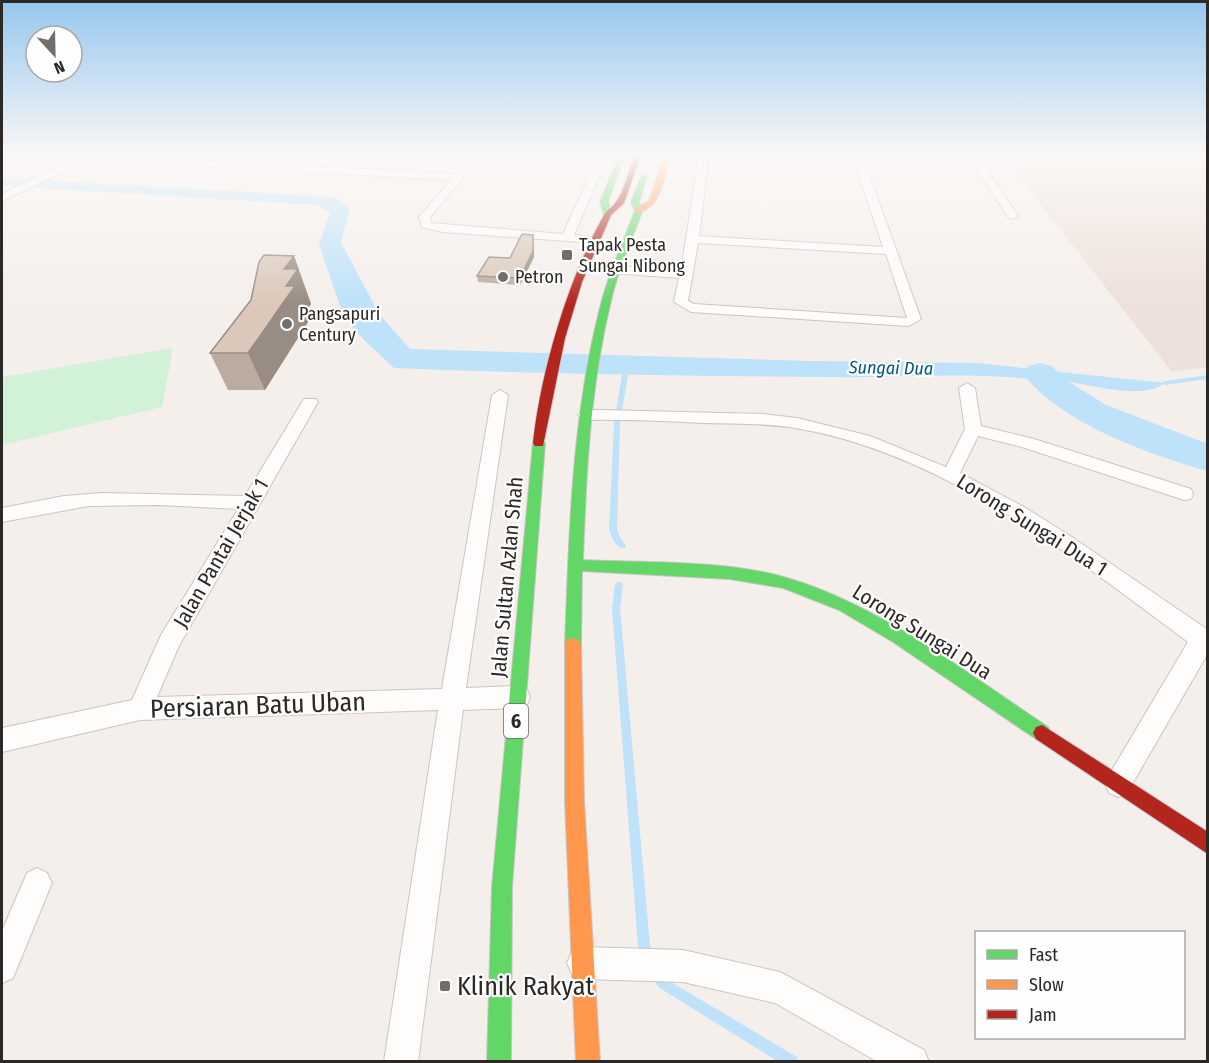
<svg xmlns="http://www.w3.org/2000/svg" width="1209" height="1063" font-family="'Fira Sans Condensed',sans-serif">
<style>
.built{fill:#eee0da}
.green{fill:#d1f2d7}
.water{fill:#bde2f9}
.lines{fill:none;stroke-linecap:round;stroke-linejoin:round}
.stream{fill:#bde2f9;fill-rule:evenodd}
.river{fill:#bde2f9;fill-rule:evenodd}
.street-casing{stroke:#cac5c3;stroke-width:2}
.fast-casing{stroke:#cac5c3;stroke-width:2}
.slow-casing{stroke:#cac5c3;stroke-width:2}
.jam-casing{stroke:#cac5c3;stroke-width:2}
.street{fill:#fefdfc;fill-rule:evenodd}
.fast{fill:#63d668;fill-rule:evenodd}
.slow{fill:#ff974d;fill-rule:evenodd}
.jam{fill:#b3261e;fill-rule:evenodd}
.wall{fill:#bcaca0}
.shaded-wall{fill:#998c82}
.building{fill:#dbc8ba;stroke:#998c82;stroke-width:1.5}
.poi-dot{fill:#726e6b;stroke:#fefefe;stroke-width:2}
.labels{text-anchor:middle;stroke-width:4.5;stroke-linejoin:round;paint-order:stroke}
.far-poi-label{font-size:18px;fill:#2c2826;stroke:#fefefe;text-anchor:start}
.far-water-label{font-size:18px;font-style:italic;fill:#03577c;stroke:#fefefe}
.shield{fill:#fefefe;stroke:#6b6867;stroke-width:1.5}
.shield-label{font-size:20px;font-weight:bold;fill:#2c2826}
.street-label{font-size:21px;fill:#2c2826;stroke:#fefefe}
.near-street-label{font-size:26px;fill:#2c2826;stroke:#fefefe}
.near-poi-label{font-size:26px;fill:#2c2826;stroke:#fefefe;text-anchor:start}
</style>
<rect width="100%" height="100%" fill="#f5efec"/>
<polygon class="built" points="1002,155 1079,155 1100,163 1123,157 1183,157 1207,167 1207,367 1172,372"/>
<polygon class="green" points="173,348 162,407 2,445 2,377"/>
<path class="water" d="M2 178 334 197 350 208 341 242 379 314 410 349 810 361 977 363 1165 383C1142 401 1090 384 1063 381 1043 379 1023 378 1004 377 945 373 885 378 826 377 682 376 538 374 394 368L364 340 344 317 319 245 330 212 317 205 2 186Z"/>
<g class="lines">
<g class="stream">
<polygon points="997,155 1001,155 1012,168 1012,170 1010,170"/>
<path d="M626 366 629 368 620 424 617 529 619 535 626 546 625 548C616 549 611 537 609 529L614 424 623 368Z"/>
<polygon points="1208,375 1208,379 1165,385 1162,383 1165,381"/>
<polygon points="619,582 622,583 623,585 620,608 650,945 655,956 653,960 649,962 645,960 638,946 612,608 615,585 616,583"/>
<polygon points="658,969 662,971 666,979 797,1057 798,1062 779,1062 658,987 652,975 654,971"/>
</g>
<path class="river" d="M1040 363 1052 366 1066 380 1106 405 1208 444V471C1152 456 1056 421 1023 373L1028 366Z"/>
<defs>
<g id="street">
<polygon points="44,155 103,155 456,174 473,155 482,155 430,217 431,223 563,234 599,155 608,155 574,235 599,238 599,242 595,243 442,232 422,227 419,217 451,180 88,160 2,201 2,194 75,159 48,158"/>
<path d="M699 155H709L699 236 883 247 852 155H862L921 319 909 326 691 312 674 302 679 278 613 273 611 270 617 266 681 271ZM698 243 886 254 907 318 694 304 688 301Z"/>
<polygon points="882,155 977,155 1018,216 1013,219 1009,218 972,163 886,158"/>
<path d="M967 383 975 388 981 426 1034 439 1191 489 1193 494 1191 499 1184 500 1022 447 978 436 960 473 1024 507 1072 537 1208 630V653L1127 793 1118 797 1109 793 1105 784 1109 775 1188 642C1072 556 942 452 795 428 766 423 735 424 704 423 665 421 626 419 586 420L578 415 586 410H602L763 414 797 418 870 436 946 467 965 429 959 388Z"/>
<polygon points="500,390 508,395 466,688 518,686 527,689 530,697 527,705 518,708 463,710 418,1062 384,1062 438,710 140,720 2,752 2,728 132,700 161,635 238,509 158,505 89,506 2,522 2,508 64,496 102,493 245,496 304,399 316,399 318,402 179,646 157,697 442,689 492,395"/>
<polygon points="37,868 47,873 52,883 13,978 2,983 2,931 27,873"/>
<polygon points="583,947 683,950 780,972 924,1050 929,1062 878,1062 775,1003 683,982 583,979 572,974 567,963 572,952"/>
</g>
<g id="fast">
<polygon points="619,155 625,155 608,202 612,214 608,216 604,214 600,202"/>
<path d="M644 175 647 177 639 202 643 210C631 241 617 272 610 305 590 389 586 475 583 560 645 563 728 560 787 578 880 605 968 674 1048 727L1051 733 1048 739 1042 741 1036 739 893 642 839 610 783 588 729 579 582 571 581 645 579 650 573 652 567 650 565 645C569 532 572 415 601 304 609 272 624 241 635 210L631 202 641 177Z"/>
<polygon points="539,439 545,443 512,887 511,1062 487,1062 492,887 533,443"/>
</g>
<g id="slow">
<path d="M665 155H671C665 173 661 212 636 212V208L649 201Z"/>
<polygon points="573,638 579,640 581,645 584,801 600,1062 576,1062 565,801 565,645 567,640"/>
</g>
<g id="jam">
<path d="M635 155H641L624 203 611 215 582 282 565 338 543 446H535L533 443C541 371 568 279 604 215 607 210 613 207 616 202 625 190 629 169 635 155Z"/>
<polygon points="1042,725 1208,832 1208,854 1036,739 1033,733 1036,727"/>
</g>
</defs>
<use href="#street" class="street-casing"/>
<use href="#fast" class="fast-casing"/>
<use href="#slow" class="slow-casing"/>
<use href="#jam" class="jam-casing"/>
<use href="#street" class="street"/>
<use href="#fast" class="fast"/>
<use href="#slow" class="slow"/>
<use href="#jam" class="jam"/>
</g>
<g class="wall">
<polygon points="533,235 534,257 520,285 478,282 477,276 510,258"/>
<polygon points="294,256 311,304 305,313 308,322 265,390 228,390 210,353 251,300"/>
</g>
<g class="shaded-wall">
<polygon points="533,235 534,257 520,285 520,278"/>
<polygon points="294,256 311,304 305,313 308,322 265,390 248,353 284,269"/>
</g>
<g class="building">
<polygon points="522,234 533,235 533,251 520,278 477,276 489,257 510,258"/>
<polygon points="264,255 294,256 284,269 298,269 286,286 295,286 248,353 210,353 251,300 259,262"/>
</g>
<linearGradient id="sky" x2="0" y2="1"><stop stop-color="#97c6ef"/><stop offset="0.51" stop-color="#faf8f6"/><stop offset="1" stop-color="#faf8f6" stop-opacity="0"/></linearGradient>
<rect width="1209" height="304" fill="url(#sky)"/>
<g class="poi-dot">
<rect x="561" y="249" width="12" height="12" rx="3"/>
<circle cx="503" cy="277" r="6"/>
<circle cx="287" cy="324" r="6"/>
<rect x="439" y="980" width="12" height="12" rx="3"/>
</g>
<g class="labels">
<g class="far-poi-label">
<text x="579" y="251">Tapak Pesta<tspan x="579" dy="21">Sungai Nibong</tspan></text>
<text x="515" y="283">Petron</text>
<text x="299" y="320">Pangsapuri<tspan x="299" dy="21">Century</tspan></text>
</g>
<g class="far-water-label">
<text transform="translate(891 368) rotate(1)" y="6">Sungai Dua</text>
</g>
<rect class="shield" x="504" y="704" width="24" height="34" rx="4.5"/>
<g class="shield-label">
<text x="516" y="728">6</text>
</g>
<g class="street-label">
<text transform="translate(1032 525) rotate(32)" y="7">Lorong Sungai Dua 1</text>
<text transform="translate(221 553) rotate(-60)" y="7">Jalan Pantai Jerjak 1</text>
<text transform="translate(507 577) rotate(-85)" y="7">Jalan Sultan Azlan Shah</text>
<text transform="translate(922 632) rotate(32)" y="7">Lorong Sungai Dua</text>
</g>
<g class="near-street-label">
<text transform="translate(258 705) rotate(-2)" y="9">Persiaran Batu Uban</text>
</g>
<g class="near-poi-label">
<text x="457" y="995">Klinik Rakyat</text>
</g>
</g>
<rect width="1209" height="1063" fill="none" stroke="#2c2826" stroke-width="6"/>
<rect x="975" y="931" width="210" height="108" fill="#fefefe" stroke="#aaa8a8" stroke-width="1.5"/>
<rect x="987" y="950" width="30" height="9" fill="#63d668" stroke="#aaa8a8" stroke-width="1.5"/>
<text x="1029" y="961" font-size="18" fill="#2c2826">Fast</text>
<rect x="987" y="980" width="30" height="9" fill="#ff974d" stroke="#aaa8a8" stroke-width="1.5"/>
<text x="1029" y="991" font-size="18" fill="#2c2826">Slow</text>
<rect x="987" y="1010" width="30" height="9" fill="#b3261e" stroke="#aaa8a8" stroke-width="1.5"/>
<text x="1029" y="1021" font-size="18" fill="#2c2826">Jam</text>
<g transform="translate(54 54) rotate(158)"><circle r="28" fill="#fefefe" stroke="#aaa8a8" stroke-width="1.5"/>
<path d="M0-4.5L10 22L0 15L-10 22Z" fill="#726e6b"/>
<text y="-9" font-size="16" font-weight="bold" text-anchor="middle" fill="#2c2826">N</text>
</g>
</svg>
